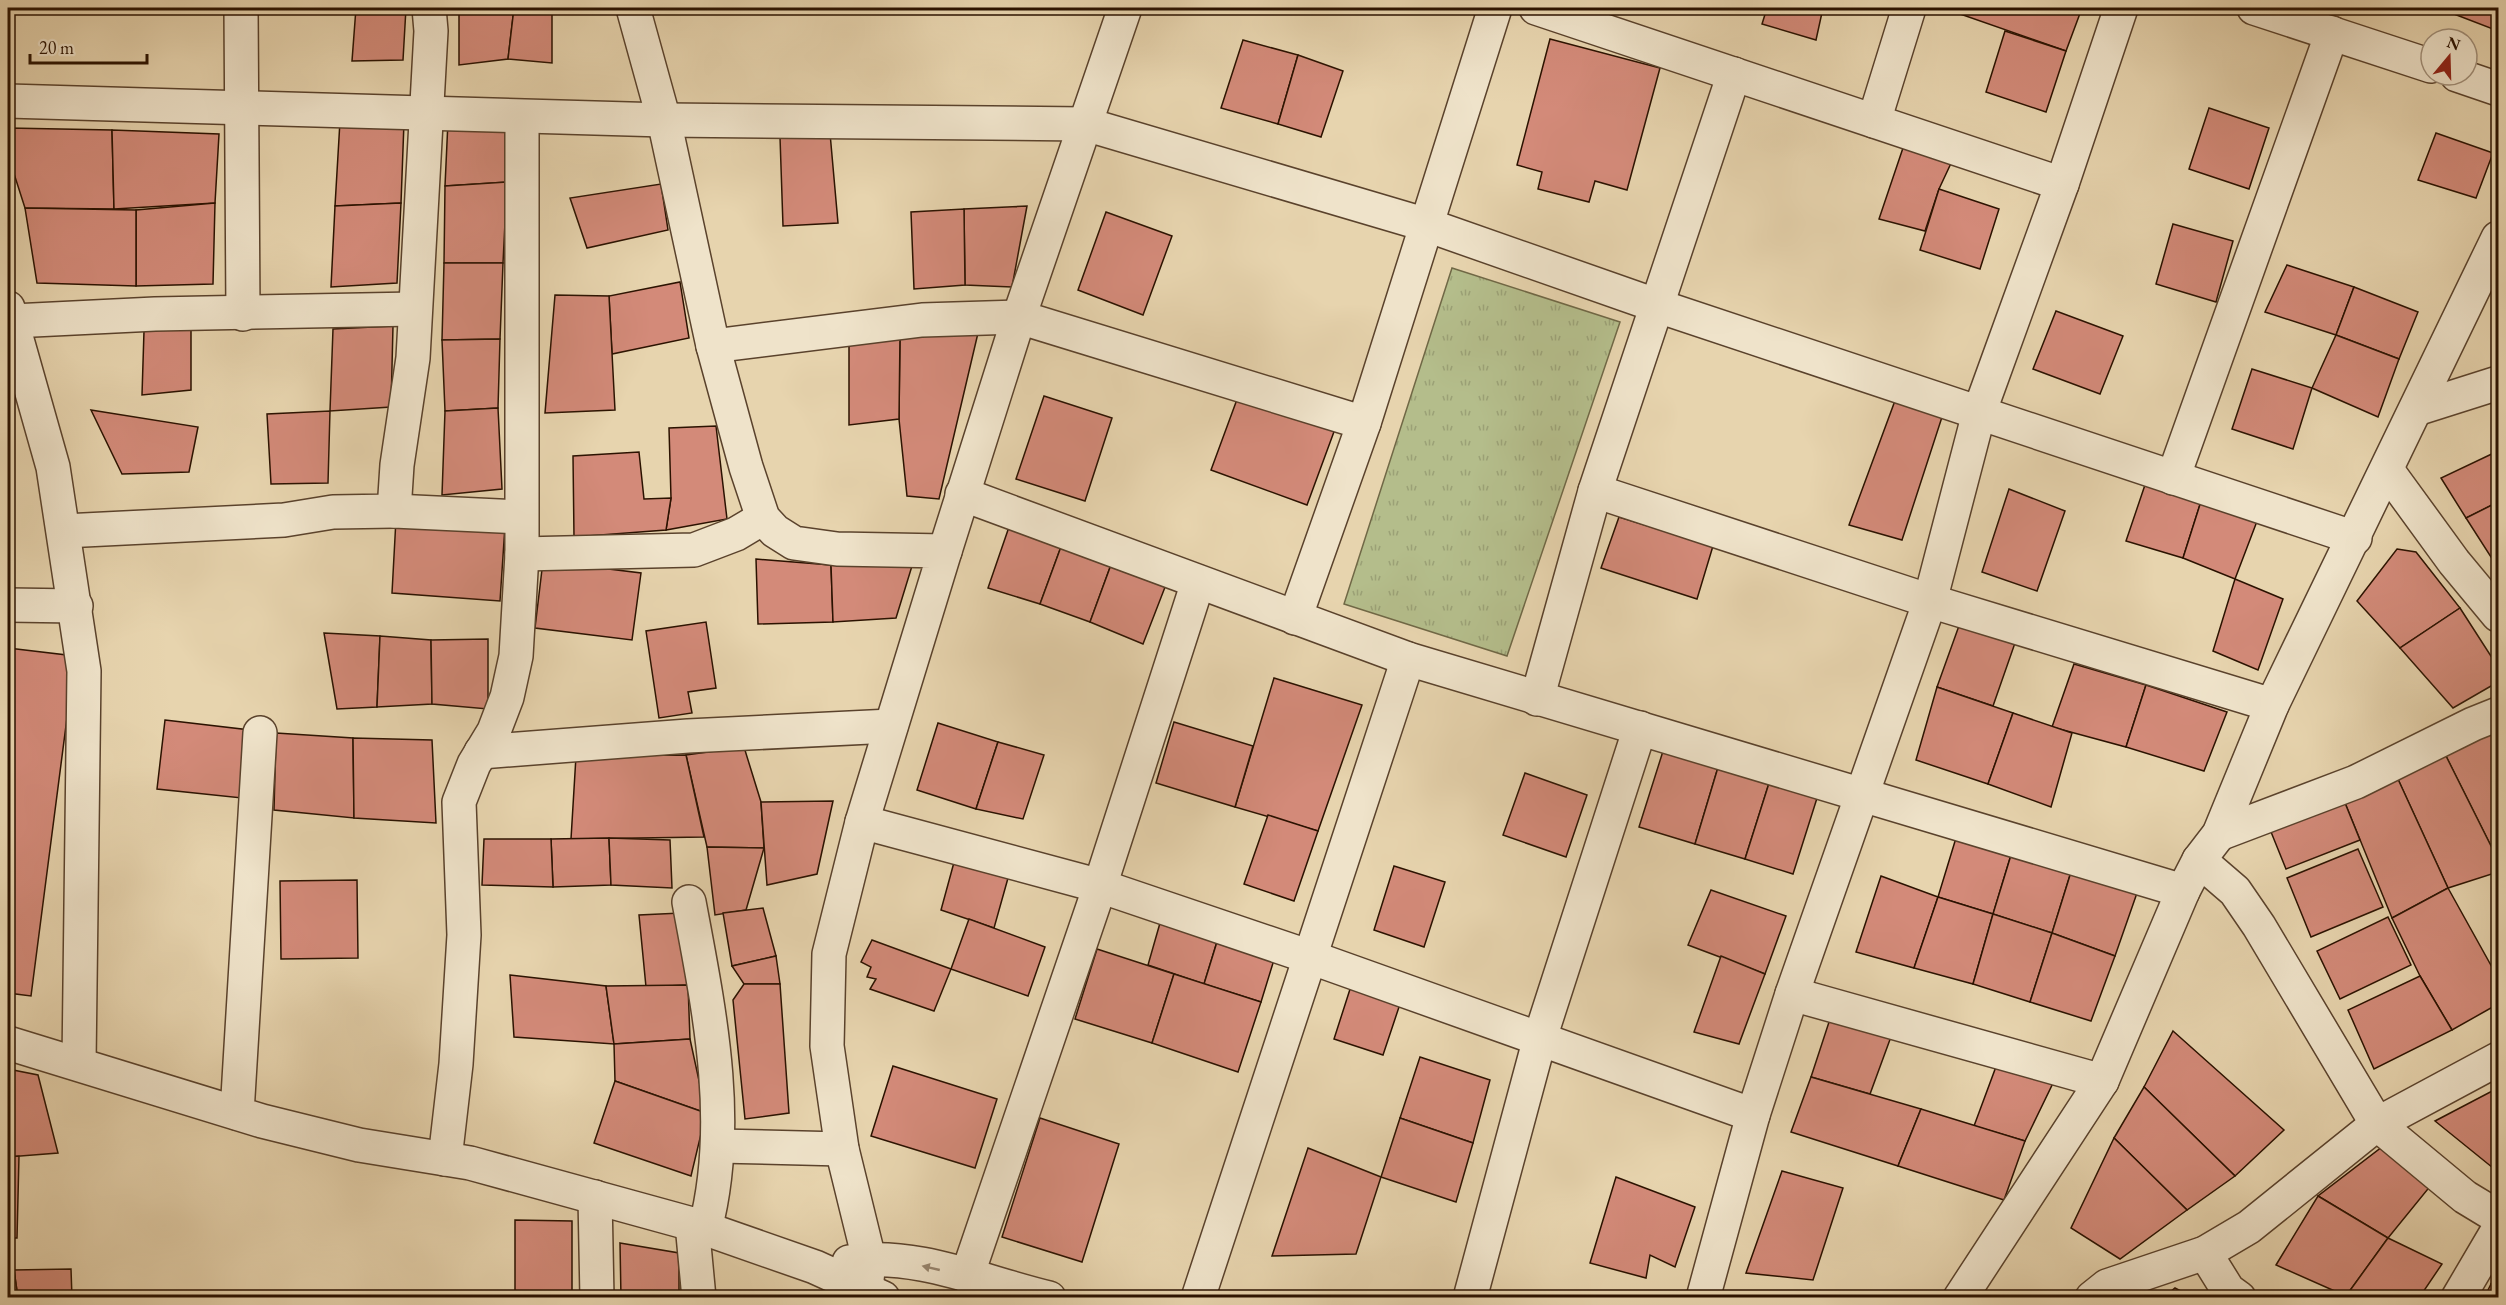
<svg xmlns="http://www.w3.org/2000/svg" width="2506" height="1305" font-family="'EB Garamond',serif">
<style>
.grass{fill:url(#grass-tufts);stroke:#706846;stroke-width:1.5}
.building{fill:#d38a79;stroke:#2b1200;stroke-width:1.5}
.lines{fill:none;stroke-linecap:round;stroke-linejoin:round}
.minor-casing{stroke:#5a422c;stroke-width:36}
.minor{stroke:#efe3ca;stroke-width:33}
.oneway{fill:#97856f}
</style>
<defs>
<pattern id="grass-tufts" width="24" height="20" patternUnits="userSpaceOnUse" patternTransform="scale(1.5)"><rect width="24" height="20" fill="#b4bd8b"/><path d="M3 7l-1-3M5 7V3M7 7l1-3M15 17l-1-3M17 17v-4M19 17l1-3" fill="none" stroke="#9ba176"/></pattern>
</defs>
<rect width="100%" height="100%" fill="#e7d4ae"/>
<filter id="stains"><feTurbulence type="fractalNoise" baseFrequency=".00333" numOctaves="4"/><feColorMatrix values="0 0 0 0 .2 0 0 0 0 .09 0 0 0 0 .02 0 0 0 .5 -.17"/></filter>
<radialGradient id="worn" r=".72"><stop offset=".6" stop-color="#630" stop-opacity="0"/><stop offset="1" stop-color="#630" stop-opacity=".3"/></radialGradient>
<polygon class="grass" points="1452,268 1620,322 1507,656 1344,604"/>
<g class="building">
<polygon points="356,8 406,8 403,60 352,61"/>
<polygon points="459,8 514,8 508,59 459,65"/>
<polygon points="514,8 552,8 552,63 508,59"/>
<polygon points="1767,8 1823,8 1816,40 1762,24"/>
<polygon points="1943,8 2082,8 2066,51"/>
<polygon points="2456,8 2498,8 2498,31 2454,14"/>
<polygon points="2005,31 2066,51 2046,112 1986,92"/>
<polygon points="1550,39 1660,68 1627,190 1595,181 1589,202 1538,189 1542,172 1517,165"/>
<polygon points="1243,40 1298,55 1278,124 1221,108"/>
<polygon points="1298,55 1343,71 1321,137 1278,124"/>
<polygon points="2209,108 2269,128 2249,189 2189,169"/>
<polygon points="340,121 404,122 401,203 335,206"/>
<polygon points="448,121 510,122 507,182 445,186"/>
<polygon points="8,128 112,130 114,209 25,208 8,155"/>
<polygon points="112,130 219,134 215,203 114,209"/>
<polygon points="830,133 838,223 783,226 780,137"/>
<polygon points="2436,133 2493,153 2476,198 2418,180"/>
<polygon points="1905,142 1953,159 1939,189 1925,231 1879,219"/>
<polygon points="507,182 503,263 444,263 445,186"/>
<polygon points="661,184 668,230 587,248 570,198"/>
<polygon points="1939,189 1999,209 1980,269 1920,250"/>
<polygon points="215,203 213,284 136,286 136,210"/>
<polygon points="401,203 397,283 331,287 335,206"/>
<polygon points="1027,206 1012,287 965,285 964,209"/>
<polygon points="25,208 136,210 136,286 37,283"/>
<polygon points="964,209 965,285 914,289 911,212"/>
<polygon points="1106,212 1172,236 1143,315 1078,290"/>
<polygon points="2173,224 2233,241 2216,302 2156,284"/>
<polygon points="444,263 503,263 500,339 442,340"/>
<polygon points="2287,265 2354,287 2336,335 2265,312"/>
<polygon points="680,282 689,338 612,354 609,296"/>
<polygon points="2354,287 2418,312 2399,359 2336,335"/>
<polygon points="555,295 609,296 615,410 545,413"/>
<polygon points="2056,311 2123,336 2100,394 2033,369"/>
<polygon points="393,326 391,407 330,411 333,329"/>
<polygon points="191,328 191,390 142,395 144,331"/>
<polygon points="978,333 939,499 907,496 899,419 900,335"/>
<polygon points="900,335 899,419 849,425 849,343"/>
<polygon points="2336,335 2399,359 2378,417 2312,388"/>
<polygon points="500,339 498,408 445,411 442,340"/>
<polygon points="2252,369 2312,388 2293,449 2232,429"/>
<polygon points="1239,394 1335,429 1307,505 1211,470"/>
<polygon points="1044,396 1112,418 1085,501 1016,479"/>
<polygon points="1896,398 1943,414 1902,540 1849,525"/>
<polygon points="498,408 502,489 442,495 445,411"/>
<polygon points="91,410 198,427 189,472 122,474"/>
<polygon points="330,411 328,483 271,484 267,414"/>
<polygon points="716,426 727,519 666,530 671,498 669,428"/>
<polygon points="2498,451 2498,502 2466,518 2441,478"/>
<polygon points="639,452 644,499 671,498 666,530 574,537 573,456"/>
<polygon points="2147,479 2203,495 2183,558 2126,541"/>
<polygon points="2009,489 2065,511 2037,591 1982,572"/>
<polygon points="2203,495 2259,516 2235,579 2183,558"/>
<polygon points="2498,502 2498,568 2466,518"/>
<polygon points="1619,517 1713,546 1697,599 1601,568"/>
<polygon points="396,519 505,526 500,601 392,593"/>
<polygon points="1009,527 1062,544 1040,604 988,588"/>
<polygon points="1062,544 1112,562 1090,622 1040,604"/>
<polygon points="2397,549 2416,552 2460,608 2400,648 2357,601"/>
<polygon points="756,559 831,565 833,622 758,624"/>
<polygon points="543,561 641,573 632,640 535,628"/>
<polygon points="1112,562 1167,582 1143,644 1090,622"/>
<polygon points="831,565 912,566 896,618 833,622"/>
<polygon points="2235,579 2283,599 2258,670 2213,651"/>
<polygon points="2460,608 2498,667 2498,682 2453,708 2400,648"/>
<polygon points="706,622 716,688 688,692 692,713 659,718 646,631"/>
<polygon points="1960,623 2015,643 1993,706 1937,687"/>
<polygon points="324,633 380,636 377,707 337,709"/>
<polygon points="380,636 431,640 432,704 377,707"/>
<polygon points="488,639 488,709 432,704 431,640"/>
<polygon points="8,648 75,656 31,996 8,993"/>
<polygon points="2074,664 2146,685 2126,747 2052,727"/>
<polygon points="1274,678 1362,705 1318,831 1235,807"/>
<polygon points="2146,685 2227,712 2204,771 2126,747"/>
<polygon points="1937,687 2013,713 1988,784 1916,760"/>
<polygon points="2013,713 2072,733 2051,807 1988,784"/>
<polygon points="165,720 250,730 242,798 157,789"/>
<polygon points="1174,722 1253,746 1235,807 1156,783"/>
<polygon points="938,723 998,742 976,809 917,790"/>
<polygon points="2498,727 2498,860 2445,754"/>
<polygon points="276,733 353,738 354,818 274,810"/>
<polygon points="353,738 432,740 436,823 354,818"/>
<polygon points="998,742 1044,755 1023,819 976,809"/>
<polygon points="744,747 761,802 764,848 707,847 686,755"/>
<polygon points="1664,748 1719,764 1695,844 1639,827"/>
<polygon points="2445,754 2498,860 2498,872 2448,888 2397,777"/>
<polygon points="686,755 704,837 571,839 576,756"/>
<polygon points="1719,764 1770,780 1745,859 1695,844"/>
<polygon points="1525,773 1587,795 1566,857 1503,835"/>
<polygon points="2397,777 2448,888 2392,918 2343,798"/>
<polygon points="1770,780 1818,795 1793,874 1745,859"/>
<polygon points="2343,798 2360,840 2286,869 2269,827"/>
<polygon points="833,801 817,874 767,885 761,802"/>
<polygon points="1268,815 1318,831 1294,901 1244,884"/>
<polygon points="609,838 611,885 553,887 551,839"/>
<polygon points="609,838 670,840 672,888 611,885"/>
<polygon points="1956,838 2011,855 1993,914 1938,897"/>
<polygon points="484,839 551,839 553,887 482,885"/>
<polygon points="707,847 764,848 746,910 715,915"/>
<polygon points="2358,849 2383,907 2311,937 2287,878"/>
<polygon points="956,855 1010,871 994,928 941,910"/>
<polygon points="2011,855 2071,872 2052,933 1993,914"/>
<polygon points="1394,866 1445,882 1424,947 1374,930"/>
<polygon points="2071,872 2137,893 2115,956 2052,933"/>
<polygon points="1881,876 1938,897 1914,968 1856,952"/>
<polygon points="357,880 358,958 281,959 280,881"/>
<polygon points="2448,888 2498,978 2498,1004 2452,1030 2420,976 2392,918"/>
<polygon points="1711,890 1786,916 1765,974 1688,945"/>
<polygon points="1938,897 1993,914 1973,984 1914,968"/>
<polygon points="763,908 776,956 732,966 723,913"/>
<polygon points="681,913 688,985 646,987 639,915"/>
<polygon points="1993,914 2052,933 2030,1002 1973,984"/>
<polygon points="1162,916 1220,932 1204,984 1148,965"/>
<polygon points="2388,917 2411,965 2340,999 2317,951"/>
<polygon points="969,919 1045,947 1028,996 951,969"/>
<polygon points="1220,932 1277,950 1261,1002 1204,984"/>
<polygon points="2052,933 2115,956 2091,1021 2030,1002"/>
<polygon points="872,940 951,969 934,1011 870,989 876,979 867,977 871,967 861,962"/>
<polygon points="1097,949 1174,974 1152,1043 1075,1019"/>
<polygon points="776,956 780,984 744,984 732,966"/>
<polygon points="1721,956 1765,974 1739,1044 1694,1032"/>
<polygon points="1174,974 1261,1002 1238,1072 1152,1043"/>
<polygon points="510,975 606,986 614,1044 514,1037"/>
<polygon points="2420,976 2452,1030 2374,1069 2348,1010"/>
<polygon points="1352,983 1402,998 1383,1055 1334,1039"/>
<polygon points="744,984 780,984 789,1113 745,1119 733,1000"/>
<polygon points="688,985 690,1039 614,1044 606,986"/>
<polygon points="1831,1016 1892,1034 1870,1094 1811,1077"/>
<polygon points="2173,1031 2284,1130 2235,1176 2144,1087"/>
<polygon points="690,1039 706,1113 615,1081 614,1044"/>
<polygon points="1420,1057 1490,1080 1473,1143 1400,1118"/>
<polygon points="1997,1064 2055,1079 2025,1141 1974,1126"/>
<polygon points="893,1066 997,1099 975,1168 871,1136"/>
<polygon points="8,1069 38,1075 58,1153 8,1157"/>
<polygon points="1811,1077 1921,1109 1898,1166 1791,1132"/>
<polygon points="615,1081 706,1113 691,1176 594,1143"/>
<polygon points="2144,1087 2235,1176 2187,1210 2114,1138"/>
<polygon points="2496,1089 2498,1092 2498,1172 2435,1121"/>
<polygon points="1921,1109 2025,1141 2004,1200 1898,1166"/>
<polygon points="1040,1118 1119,1144 1082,1262 1002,1237"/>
<polygon points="1400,1118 1473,1143 1456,1202 1381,1177"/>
<polygon points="2114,1138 2187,1210 2120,1259 2071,1228"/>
<polygon points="2382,1147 2432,1184 2388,1238 2318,1196"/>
<polygon points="1308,1148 1381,1177 1356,1254 1272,1256"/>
<polygon points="19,1156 17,1238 8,1238 8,1157"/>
<polygon points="1782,1171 1843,1188 1813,1280 1746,1273"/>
<polygon points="1616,1177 1695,1207 1675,1267 1650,1255 1646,1278 1590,1263"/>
<polygon points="2318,1196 2388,1238 2346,1296 2276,1265"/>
<polygon points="515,1220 572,1221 572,1298 515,1298"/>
<polygon points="2388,1238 2442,1264 2419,1298 2346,1296"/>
<polygon points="620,1243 679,1253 679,1298 621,1298"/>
<polygon points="71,1269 72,1298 18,1298 14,1270"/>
<polygon points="8,1270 14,1270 18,1298 8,1298"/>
<polygon points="2498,1271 2498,1288 2491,1284"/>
<polygon points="2491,1284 2498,1288 2498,1298 2484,1298"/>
<polygon points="2175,1288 2194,1298 2163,1298"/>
</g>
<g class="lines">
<defs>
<g id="minor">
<polyline points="241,8 243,314"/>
<polyline points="633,8 664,120 713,346 746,467 763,518 775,531 794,543 837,549 945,551 862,822 829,954 827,1046 842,1149 869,1259 866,1291"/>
<polyline points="1536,8 2062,184"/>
<polyline points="2254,8 2431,66"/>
<polyline points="2457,75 2498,89"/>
<polyline points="8,101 664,120 1085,124 1427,225 1658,306 2355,538"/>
<polyline points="1874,121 1909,8"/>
<polyline points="8,308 53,467 84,671 79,1063"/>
<polyline points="13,321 155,314 415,309"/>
<polyline points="713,346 922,320 1019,317 1364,423 1495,8"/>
<polyline points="2416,409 2498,383"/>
<polyline points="2387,470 2454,562 2498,615"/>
<polyline points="2173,478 2332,33"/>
<polyline points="1595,491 1930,601 2272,705"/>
<polyline points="962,494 1408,659 2183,891"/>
<polyline points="394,511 520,517"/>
<polyline points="64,531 284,520 333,512 394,511 397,465 413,358 431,31 429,8"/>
<polyline points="945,551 1019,317 1125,8"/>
<polyline points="522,554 694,550 736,534 763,518"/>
<polyline points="8,605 76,606"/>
<polyline points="1295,618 1364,423"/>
<polyline points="1537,699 1595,491 1734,74"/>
<polyline points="481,752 688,736 891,726"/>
<polyline points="862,822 1100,886 1310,957 1753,1115 1792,994 1930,601 1979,413 2062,184 2121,8"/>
<polyline points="2219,834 2356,782 2473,724 2498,714"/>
<polyline points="2199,860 2235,891 2259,926 2377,1124 2465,1197 2498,1217"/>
<path d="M689 902C709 1009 733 1122 705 1229"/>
<polyline points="1792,994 2102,1081"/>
<polyline points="8,1043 262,1121 359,1145 470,1163 692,1224 815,1267 883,1298"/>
<polyline points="237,1113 260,733"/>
<polyline points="718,1146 842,1149"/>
<polyline points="445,1159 456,1064 464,935 459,802 474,764 494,731 507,697 516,656 522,554 522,117"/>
<polyline points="595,1197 597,1298"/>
<polyline points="692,1224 699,1298"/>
<polyline points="2205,1253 2228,1290 2239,1298"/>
<path d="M849 1262C915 1251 985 1283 1049 1298"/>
<polyline points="967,1276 1100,886 1198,582"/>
<polyline points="1198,1298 1408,659"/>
<polyline points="1470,1298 1540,1038 1640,728"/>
<polyline points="1703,1298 1753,1115"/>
<polyline points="1960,1298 2102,1081 2183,891 2199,860 2219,834 2272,705 2498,238"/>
<polyline points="2092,1298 2107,1286 2205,1253 2249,1227 2377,1124 2498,1059"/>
<polyline points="2458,1298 2498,1230"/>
</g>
</defs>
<use href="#minor" class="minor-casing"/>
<use href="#minor" class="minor"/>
</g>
<defs><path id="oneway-solid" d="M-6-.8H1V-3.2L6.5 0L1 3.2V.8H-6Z" transform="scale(1.5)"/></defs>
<use class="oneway" href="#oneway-solid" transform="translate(931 1268) rotate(-167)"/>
<rect width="2506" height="1305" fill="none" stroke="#e7d4ae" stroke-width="30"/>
<rect x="9" y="9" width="2488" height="1287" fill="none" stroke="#2b1200" stroke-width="3"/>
<rect x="15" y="15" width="2476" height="1275" fill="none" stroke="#2b1200" stroke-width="1.5"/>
<g transform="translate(2449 57) rotate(19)"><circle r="28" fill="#efe3ca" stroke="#a18f79" stroke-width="1.5"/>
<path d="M0-4.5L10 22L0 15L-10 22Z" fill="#8f2418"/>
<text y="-9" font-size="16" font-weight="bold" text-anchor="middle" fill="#2b1200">N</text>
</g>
<path d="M30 54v9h117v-9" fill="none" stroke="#2b1200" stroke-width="3"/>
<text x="39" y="54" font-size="18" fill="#2b1200" stroke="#efe3ca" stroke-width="4.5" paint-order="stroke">20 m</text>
<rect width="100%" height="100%" filter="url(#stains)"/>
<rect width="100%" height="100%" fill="url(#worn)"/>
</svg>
